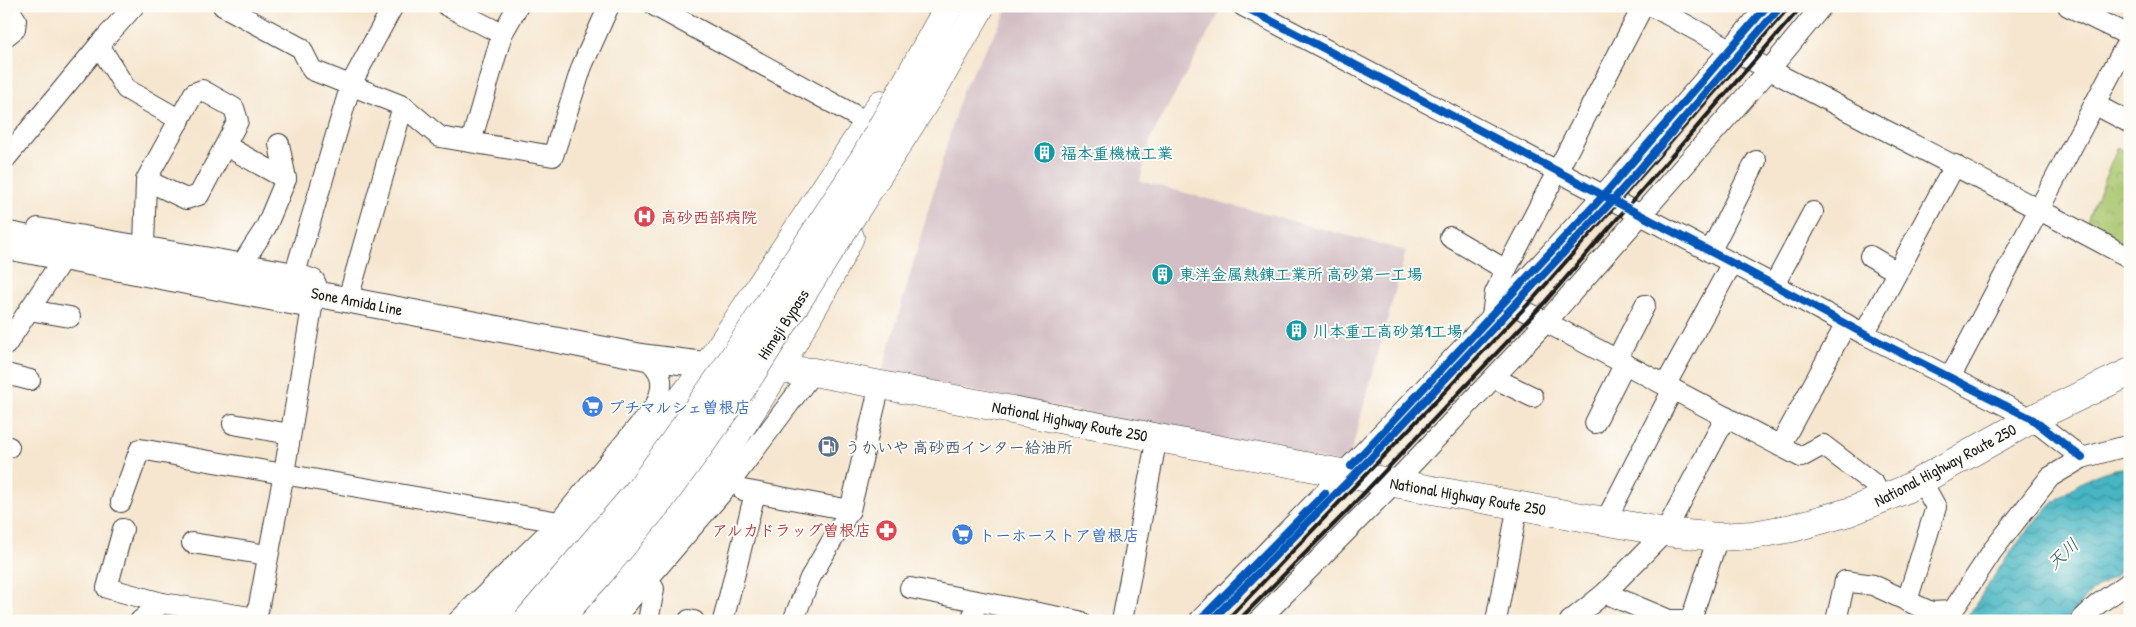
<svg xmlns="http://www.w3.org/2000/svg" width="2136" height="627" font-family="'Patrick Hand','Klee One',sans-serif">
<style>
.industrial{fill:#d2bec4}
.park{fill:url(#park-crowns);stroke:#627144}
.water{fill:url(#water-waves);stroke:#32686f}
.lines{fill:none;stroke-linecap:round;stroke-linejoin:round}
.minor-casing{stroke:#3d3a37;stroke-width:22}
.major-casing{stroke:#3d3a37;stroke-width:27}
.highway-casing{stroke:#3d3a37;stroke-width:29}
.minor{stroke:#fff;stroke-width:20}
.major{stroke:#fff;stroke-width:25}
.highway{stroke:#fff;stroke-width:28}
.rail{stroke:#1c1c1c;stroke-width:4}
.highway-bridge-casing{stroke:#3d3a37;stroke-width:29;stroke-linecap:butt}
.highway-bridge{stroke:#fff;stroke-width:28}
.cycleway-casing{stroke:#fdfcf7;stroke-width:11}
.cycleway{stroke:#0057b8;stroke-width:8}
.labels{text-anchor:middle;stroke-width:4;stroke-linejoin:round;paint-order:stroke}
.culture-label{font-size:16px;font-weight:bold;fill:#0d838f;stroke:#fdfcf7;text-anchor:start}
.health-label{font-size:16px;font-weight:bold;fill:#be3a42;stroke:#fdfcf7;text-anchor:start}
.street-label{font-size:16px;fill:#1c1c1c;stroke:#fdfcf7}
.shop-label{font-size:16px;font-weight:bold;fill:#366cbe;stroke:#fdfcf7;text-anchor:start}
.service-label{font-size:16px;font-weight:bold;fill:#4e5e75;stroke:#fdfcf7;text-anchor:start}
.water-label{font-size:18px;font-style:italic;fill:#2f6167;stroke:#fdfcf7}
</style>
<defs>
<pattern id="park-crowns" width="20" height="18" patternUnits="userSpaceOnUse" patternTransform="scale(1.25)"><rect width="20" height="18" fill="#a9c66d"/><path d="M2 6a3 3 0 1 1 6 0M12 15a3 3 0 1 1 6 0" fill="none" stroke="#91aa5e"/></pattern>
<pattern id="water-waves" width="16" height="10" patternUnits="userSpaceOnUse" patternTransform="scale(1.25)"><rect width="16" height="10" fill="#47b5c2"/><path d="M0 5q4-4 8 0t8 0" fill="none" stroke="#3a929d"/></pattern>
</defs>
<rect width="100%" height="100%" fill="#fdfcf7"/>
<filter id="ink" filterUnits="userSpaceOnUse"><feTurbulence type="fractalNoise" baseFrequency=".02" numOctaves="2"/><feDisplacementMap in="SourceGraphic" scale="10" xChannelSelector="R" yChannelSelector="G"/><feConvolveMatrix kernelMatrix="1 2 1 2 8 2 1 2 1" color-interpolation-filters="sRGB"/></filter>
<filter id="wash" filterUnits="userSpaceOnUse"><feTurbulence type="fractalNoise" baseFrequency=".0096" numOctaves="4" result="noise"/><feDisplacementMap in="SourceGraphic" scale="20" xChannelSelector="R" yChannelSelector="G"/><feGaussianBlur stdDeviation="1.12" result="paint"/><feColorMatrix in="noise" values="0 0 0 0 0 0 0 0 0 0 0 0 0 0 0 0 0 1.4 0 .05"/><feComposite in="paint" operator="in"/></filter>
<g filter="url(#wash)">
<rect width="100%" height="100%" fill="#f6e6cf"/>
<polygon class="industrial" points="1010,6 1219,6 1222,8 1150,139 1140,181 1406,251 1348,464 882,373 962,91"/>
<polygon class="park" points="2118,147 2130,154 2130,248 2085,225"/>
<path class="water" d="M2130 467V566L2092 591 2065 621H1965C2003 563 2053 472 2130 467Z"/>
</g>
<g filter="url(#ink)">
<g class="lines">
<defs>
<g id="minor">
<polyline points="223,6 301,48 312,70 403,106 440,137 553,156 582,66 609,6"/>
<polyline points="447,6 502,34"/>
<polyline points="655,6 869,123"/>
<polyline points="1243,6 1774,285 1864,334 2032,419 2082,458"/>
<path d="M1652 6C1809 94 1971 172 2130 258"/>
<polyline points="2068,6 2130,36"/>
<polyline points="6,36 15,29 16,20 7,6"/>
<polyline points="99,45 126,89 180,120"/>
<polyline points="2094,104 2130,123"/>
<polyline points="471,142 502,34 518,6"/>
<polyline points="226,146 286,179"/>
<polyline points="6,158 99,45 134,6"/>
<polyline points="38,228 295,273 314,280 316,284 284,473 256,621"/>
<polyline points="1450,237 1506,270"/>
<polyline points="144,247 146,180 194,93 202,90 234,108 238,121 199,195 186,199 146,180"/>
<polyline points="6,249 311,308"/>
<polyline points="1710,252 1756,161"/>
<polyline points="1870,256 1897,272"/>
<polyline points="242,264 266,227 286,179 279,144"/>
<polyline points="295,273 351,84 393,6"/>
<polyline points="1774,285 1813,212"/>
<polyline points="348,299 403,106"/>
<polyline points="1506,301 1801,457 1823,445 1874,484 1882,499"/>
<polyline points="29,310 70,317"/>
<polyline points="1492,316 1495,293 1506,270 1643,6"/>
<polyline points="1864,334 1955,165"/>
<polyline points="6,345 62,260"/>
<polyline points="1617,359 1645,305"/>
<polyline points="6,374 30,380"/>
<polyline points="1951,376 2130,37"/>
<polyline points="1494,378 1533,397"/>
<polyline points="1666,384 1732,263"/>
<polyline points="1595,423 1625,363"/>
<polyline points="233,424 290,434"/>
<polyline points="6,446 9,447"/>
<polyline points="1780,446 1846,324"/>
<polyline points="743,490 850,510"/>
<polyline points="121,502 140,449 559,522"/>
<polyline points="1606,520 1673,389"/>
<polyline points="123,529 107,588 162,603 256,618"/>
<polyline points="192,543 267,555"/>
<polyline points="642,587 648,579 654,589 648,621"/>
<polyline points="910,588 1079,621"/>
<polyline points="1605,593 1669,620 1691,620 1718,537"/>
<polyline points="1907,601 1936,507 1921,480"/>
<polyline points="689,620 694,621"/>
<polyline points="140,621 162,603"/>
<path d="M458 621 559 522 655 406C665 386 664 370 644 357"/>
<polyline points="612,621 726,488 813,372"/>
<polyline points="723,621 755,493"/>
<polyline points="793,621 810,578 850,510 880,385"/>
<polyline points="972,621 976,601"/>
<polyline points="1122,621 1157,437"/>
<path d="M1199 621C1395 422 1588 220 1767 6"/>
<polyline points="1258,621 1394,483 1546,322 1769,70 1822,6"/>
<polyline points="1496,621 1518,505"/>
<polyline points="1570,621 1605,593 1665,532 1726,417"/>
<polyline points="1836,621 1845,581 1873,585 1931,612 1953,611"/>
<polyline points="1946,621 1993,550 2050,477 2082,458 2130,445"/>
<polyline points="2080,621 2098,604 2130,582"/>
</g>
<polyline id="major" points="6,234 644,357 708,365"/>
<g id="highway">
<polyline points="708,365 813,372 1394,483 1665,532 1718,537 1753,535 1792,528 1849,512 1904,490 2032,419 2130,372"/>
<polyline points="488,621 553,558 622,475 708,365 881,104"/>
<polyline points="589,621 635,570 713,471 778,369 825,286 850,237"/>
</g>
</defs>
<use href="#minor" class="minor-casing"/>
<use href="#major" class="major-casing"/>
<use href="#highway" class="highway-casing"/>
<use href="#minor" class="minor"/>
<use href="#major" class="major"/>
<use href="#highway" class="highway"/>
<g class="rail">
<polyline points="1226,621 1534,298 1790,6"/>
<polyline points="1238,621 1348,510 1544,303 1802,6"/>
</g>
<defs>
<g id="highway-bridge">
<polyline points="527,621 641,488 726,369 865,157 949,6"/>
<polyline points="557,621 599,574 661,499 742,388 935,86 981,6"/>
</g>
</defs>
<use href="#highway-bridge" class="highway-bridge-casing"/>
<use href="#highway-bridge" class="highway-bridge"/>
<defs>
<g id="cycleway">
<polyline points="1243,6 1774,285 1864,334 2032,419 2082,458"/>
<polyline points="1351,466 1604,195 1767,6"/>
<polyline points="1199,621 1325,493"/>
<polyline points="1211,621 1371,458 1613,200 1781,6"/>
</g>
</defs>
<use href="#cycleway" class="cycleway-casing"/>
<use href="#cycleway" class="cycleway"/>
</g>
</g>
<defs>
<symbol id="building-disc" viewBox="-11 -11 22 22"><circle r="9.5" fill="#0f9aa8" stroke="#fdfcf7"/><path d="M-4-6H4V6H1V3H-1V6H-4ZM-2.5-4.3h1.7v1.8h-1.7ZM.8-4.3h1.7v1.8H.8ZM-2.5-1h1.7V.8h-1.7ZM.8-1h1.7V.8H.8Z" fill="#fff"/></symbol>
<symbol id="hospital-disc" viewBox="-11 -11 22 22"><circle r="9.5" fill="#e0444e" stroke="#fdfcf7"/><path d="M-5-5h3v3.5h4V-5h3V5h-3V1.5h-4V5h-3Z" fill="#fff"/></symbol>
<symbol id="supermarket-disc" viewBox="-11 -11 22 22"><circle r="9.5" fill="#3f7fe0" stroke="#fdfcf7"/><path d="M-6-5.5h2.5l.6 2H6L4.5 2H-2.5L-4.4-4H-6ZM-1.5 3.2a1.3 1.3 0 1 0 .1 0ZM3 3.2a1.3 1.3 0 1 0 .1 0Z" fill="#fff"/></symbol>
<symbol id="fuel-disc" viewBox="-11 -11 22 22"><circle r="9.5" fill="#5c6f8a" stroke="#fdfcf7"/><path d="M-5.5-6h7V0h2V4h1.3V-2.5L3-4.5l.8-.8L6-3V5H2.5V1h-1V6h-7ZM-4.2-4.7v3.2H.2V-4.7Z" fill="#fff"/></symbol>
<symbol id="pharmacy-disc" viewBox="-11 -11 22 22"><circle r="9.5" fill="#e0444e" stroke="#fdfcf7"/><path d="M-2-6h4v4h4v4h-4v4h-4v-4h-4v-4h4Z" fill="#fff"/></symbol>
</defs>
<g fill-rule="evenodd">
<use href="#building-disc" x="1032" y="140" width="25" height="25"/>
<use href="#hospital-disc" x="632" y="204" width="25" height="25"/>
<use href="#building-disc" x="1150" y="262" width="25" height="25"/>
<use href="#building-disc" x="1284" y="318" width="25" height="25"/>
<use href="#supermarket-disc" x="580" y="394" width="25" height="25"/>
<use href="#fuel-disc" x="816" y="434" width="25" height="25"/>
<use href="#pharmacy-disc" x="874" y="518" width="25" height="25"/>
<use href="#supermarket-disc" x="950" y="522" width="25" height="25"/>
</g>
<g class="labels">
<g class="culture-label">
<text x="1061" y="159">福本重機械工業</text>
<text x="1179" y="280">東洋金属熱錬工業所 高砂第一工場</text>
<text x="1313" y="337">川本重工高砂第1工場</text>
</g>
<g class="health-label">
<text x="661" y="223">高砂西部病院</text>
<text x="871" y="536" text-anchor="end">アルカドラッグ曽根店</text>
</g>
<g class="street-label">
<text transform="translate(357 301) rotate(11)" y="6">Sone Amida Line</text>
<text transform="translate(783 324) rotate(-57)" y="6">Himeji Bypass</text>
<text transform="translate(1070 421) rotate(11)" y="6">National Highway Route 250</text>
<text transform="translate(1945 465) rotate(-28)" y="6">National Highway Route 250</text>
<text transform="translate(1468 496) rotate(10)" y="6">National Highway Route 250</text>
</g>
<g class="shop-label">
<text x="608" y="413">プチマルシェ曽根店</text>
<text x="979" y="541">トーホーストア曽根店</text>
</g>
<g class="service-label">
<text x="845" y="453">うかいや 高砂西インター給油所</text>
</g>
<g class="water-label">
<text transform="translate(2063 554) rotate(-43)" y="6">天川</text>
</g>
</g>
<rect width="2136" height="627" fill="none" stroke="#fdfcf7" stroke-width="25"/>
</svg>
